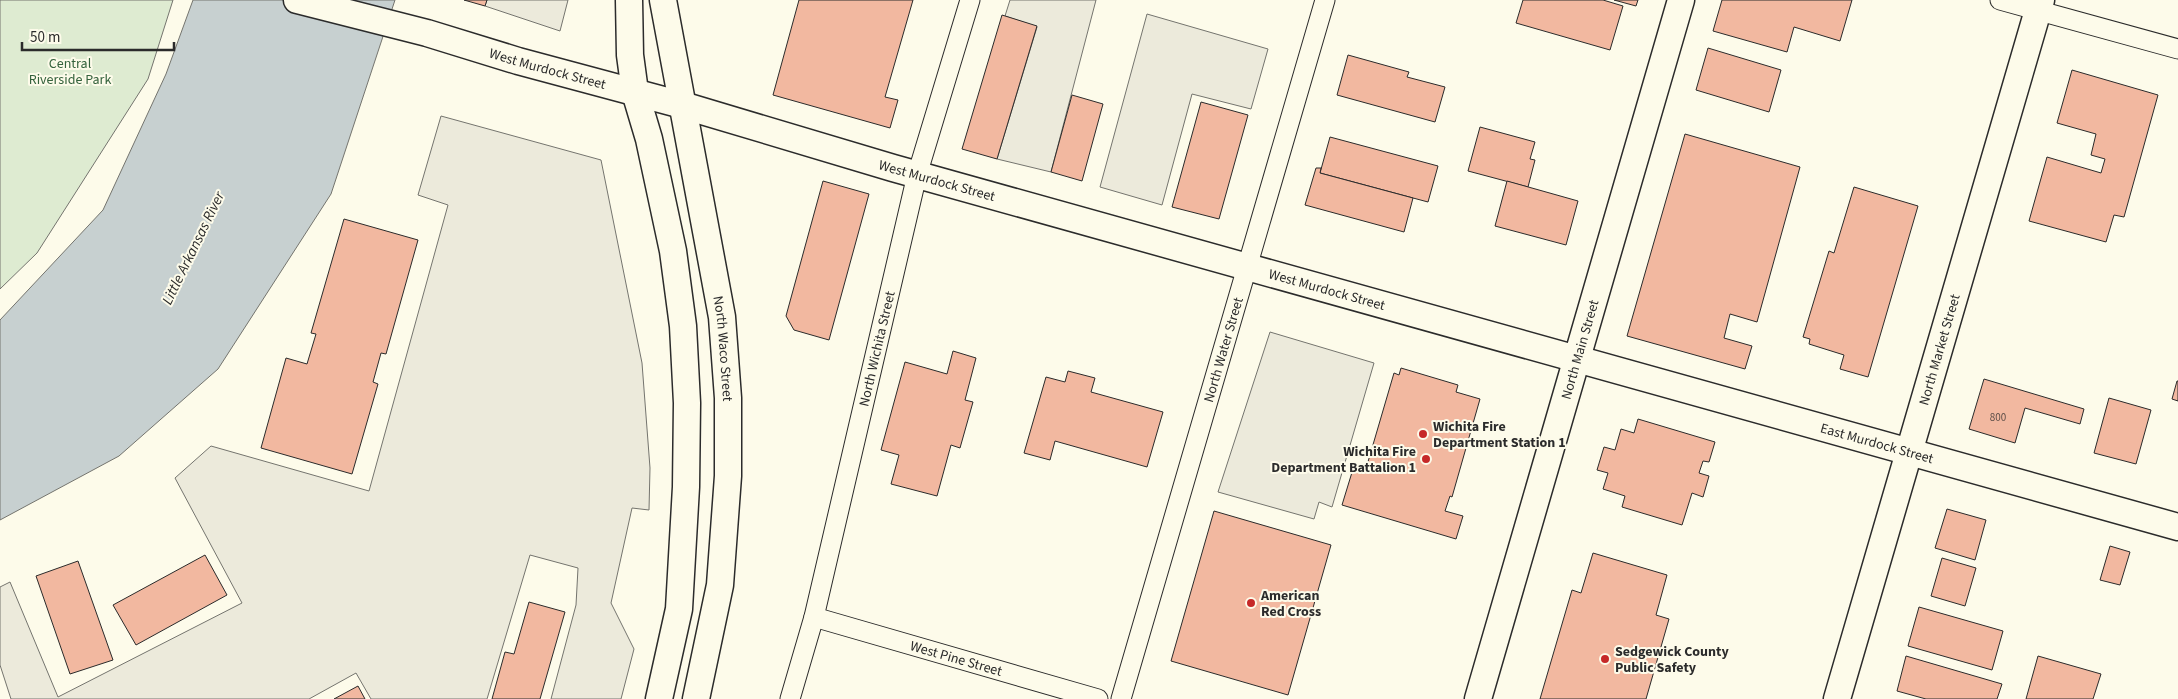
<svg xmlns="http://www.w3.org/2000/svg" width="2178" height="699" font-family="'Source Sans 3',sans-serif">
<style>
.green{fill:#deebd1;stroke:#74746e}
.parking{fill:#eceadb;stroke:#74746e}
.water{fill:#c7d0d0;stroke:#74746e}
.building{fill:#f2b8a0;stroke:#2b2b2b}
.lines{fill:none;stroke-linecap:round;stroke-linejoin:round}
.street-casing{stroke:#2b2b2b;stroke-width:21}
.secondary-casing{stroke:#2b2b2b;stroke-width:29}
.street{stroke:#fdfbea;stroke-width:19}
.secondary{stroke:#fdfbea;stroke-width:26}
.poi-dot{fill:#c62828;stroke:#fdfbea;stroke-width:2}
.labels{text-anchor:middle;stroke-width:4;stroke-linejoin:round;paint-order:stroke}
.number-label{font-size:11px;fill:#5d4e48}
.park-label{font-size:14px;fill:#34623c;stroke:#fdfbea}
.street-label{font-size:14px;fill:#2b2b2b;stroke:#fdfbea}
.poi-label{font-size:14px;font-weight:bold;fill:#2b2b2b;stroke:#fdfbea;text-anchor:start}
.water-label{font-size:15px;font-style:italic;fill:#2b2b2b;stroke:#fdfbea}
</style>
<rect width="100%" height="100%" fill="#fdfbea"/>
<polygon class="green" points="0,0 173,0 148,79 37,253 0,289"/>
<g class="parking">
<polygon points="487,0 568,0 560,31 485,6"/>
<polygon points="1010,0 1096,0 1051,172 997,159 1037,27 1005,16"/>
<polygon points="1147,14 1268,49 1251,109 1192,94 1162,205 1100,187"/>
<polygon points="441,116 601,160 642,363 650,468 649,510 632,508 611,603 634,649 621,699 551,699 576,605 578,568 530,555 487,699 371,699 356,673 309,699 11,699 0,665 0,587 10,582 58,697 242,603 175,478 211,446 369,491 448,205 418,195"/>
<polygon points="1270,332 1374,363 1332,507 1319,502 1314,519 1218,492"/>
</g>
<polygon class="water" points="193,0 395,0 331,194 218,369 119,456 0,520 0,320 103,210 166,74"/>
<g class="building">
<polygon points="464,0 487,0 485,6"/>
<polygon points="799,0 913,0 885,97 898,100 890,128 773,95"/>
<polygon points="1523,0 1603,0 1623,6 1610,50 1516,23"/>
<polygon points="1614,0 1638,0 1636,6"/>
<polygon points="1722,0 1852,0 1840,41 1794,27 1787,52 1713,31"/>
<polygon points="1002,15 1037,26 997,159 962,149"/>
<polygon points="1708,48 1781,70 1769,112 1696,90"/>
<polygon points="1348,55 1409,72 1407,77 1445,87 1435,122 1337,95"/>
<polygon points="2072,70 2158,95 2124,217 2114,215 2106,242 2029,221 2047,157 2101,173 2105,159 2091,155 2096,134 2057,123"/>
<polygon points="1072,95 1103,104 1082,181 1051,172"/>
<polygon points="1201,102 1248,115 1219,219 1172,207"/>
<polygon points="1480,127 1535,142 1530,159 1535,160 1528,187 1468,171"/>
<polygon points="1685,134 1800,167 1757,322 1730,314 1724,338 1752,346 1745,369 1627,336"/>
<polygon points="1330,137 1438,166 1428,202 1320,173"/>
<polygon points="1316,168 1321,168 1320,173 1413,198 1404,232 1305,205"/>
<polygon points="823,181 869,194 829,340 794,330 786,316"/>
<polygon points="1507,181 1578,201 1566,245 1495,226"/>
<polygon points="1854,187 1918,206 1868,377 1840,369 1844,355 1809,344 1810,339 1803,337 1829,251 1834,253"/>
<polygon points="344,219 418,240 386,354 381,353 373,382 378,384 352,474 261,448 286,358 307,364 316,334 311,333"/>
<polygon points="953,351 976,358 965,400 973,402 960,448 951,445 937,496 891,484 899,455 881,450 905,362 947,374"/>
<polygon points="1401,368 1458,385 1456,392 1480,399 1452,497 1450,496 1445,511 1463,516 1456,539 1342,505 1353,469 1365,472 1394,373 1399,375"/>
<polygon points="1068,371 1095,378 1091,392 1163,412 1147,467 1055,441 1050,460 1024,453 1046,377 1065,382"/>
<polygon points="1984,379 2084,409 2080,424 2025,408 2015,443 1969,429"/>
<polygon points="2177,381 2178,381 2178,401 2172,399"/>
<polygon points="2109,398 2151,410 2136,464 2094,453"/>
<polygon points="1638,419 1715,442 1709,462 1703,461 1699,473 1709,476 1703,497 1692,493 1682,525 1622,507 1625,496 1603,489 1608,473 1597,470 1604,447 1615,450 1621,429 1634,433"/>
<polygon points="1947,509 1986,520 1975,560 1935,548"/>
<polygon points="1214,511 1331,545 1288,695 1171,661"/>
<polygon points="2110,546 2130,552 2120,585 2100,580"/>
<polygon points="1593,553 1667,575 1656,615 1669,619 1646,699 1540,699 1572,590 1581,593"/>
<polygon points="205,555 227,595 136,645 113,605"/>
<polygon points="1942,558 1976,568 1965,606 1931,596"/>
<polygon points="78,561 113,660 70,674 36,576"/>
<polygon points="529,602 565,612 540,699 492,699 505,652 514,654"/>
<polygon points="1919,607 2003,631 1992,670 1908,646"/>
<polygon points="1906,656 2002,684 1997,699 1926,699 1897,691"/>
<polygon points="2038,656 2101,674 2093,699 2026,699"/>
<polygon points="358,686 365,699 334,699"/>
</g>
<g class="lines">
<defs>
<g id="street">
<polyline points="2000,0 2178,49"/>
<path id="s1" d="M814 617 1098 699"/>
<path id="s2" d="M790 699 814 617 917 175 970 0"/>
<path id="s3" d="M1121 699 1325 0"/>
</g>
<g id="secondary">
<path id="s4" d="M297 0 427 33 518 61 682 105 893 168 2178 527"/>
<polyline points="629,0 630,55 635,92 649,139 673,251 683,326 687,403 686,487 679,609 659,699"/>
<path id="s5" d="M663 0 722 317 728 398V476L720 585 696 699"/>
<path id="s6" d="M1478 699 1681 0"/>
<path id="s7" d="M1837 699 2041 0"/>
</g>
</defs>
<use href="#street" class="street-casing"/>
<use href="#secondary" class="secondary-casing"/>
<use href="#street" class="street"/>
<use href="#secondary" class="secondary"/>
</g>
<g class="poi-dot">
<circle cx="1423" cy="434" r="5"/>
<circle cx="1426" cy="459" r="5"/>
<circle cx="1251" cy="603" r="5"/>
<circle cx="1605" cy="659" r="5"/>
</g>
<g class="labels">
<g class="number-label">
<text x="1998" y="421">800</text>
</g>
<g class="park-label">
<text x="70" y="68">Central<tspan x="70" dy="16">Riverside Park</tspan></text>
</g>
<g class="street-label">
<text dy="5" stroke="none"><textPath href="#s4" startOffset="260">West Murdock Street</textPath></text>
<text dy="5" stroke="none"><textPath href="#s4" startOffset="665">West Murdock Street</textPath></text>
<text dy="5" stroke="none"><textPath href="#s4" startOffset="1070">West Murdock Street</textPath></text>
<text dy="5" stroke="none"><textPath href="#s5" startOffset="354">North Waco Street</textPath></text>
<text dy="5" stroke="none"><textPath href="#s2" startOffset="361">North Wichita Street</textPath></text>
<text dy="5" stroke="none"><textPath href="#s3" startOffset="364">North Water Street</textPath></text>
<text dy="5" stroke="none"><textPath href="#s6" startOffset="364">North Main Street</textPath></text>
<text dy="5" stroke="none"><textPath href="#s7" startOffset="364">North Market Street</textPath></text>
<text dy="5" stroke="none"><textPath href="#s4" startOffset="1641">East Murdock Street</textPath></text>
<text dy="5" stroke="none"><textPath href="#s1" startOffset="148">West Pine Street</textPath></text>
</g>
<g class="poi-label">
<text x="1433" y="431">Wichita Fire<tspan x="1433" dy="16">Department Station 1</tspan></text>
<text x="1416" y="456" text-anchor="end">Wichita Fire<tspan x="1416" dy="16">Department Battalion 1</tspan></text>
<text x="1261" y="600">American<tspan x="1261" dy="16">Red Cross</tspan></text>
<text x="1615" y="656">Sedgewick County<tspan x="1615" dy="16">Public Safety</tspan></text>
</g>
<g class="water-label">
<text transform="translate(193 248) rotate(-64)" y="5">Little Arkansas River</text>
</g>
</g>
<path d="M22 42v8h152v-8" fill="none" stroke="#2b2b2b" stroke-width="2.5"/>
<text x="30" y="42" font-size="15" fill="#2b2b2b" stroke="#fdfbea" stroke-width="4" paint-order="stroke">50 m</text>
</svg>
